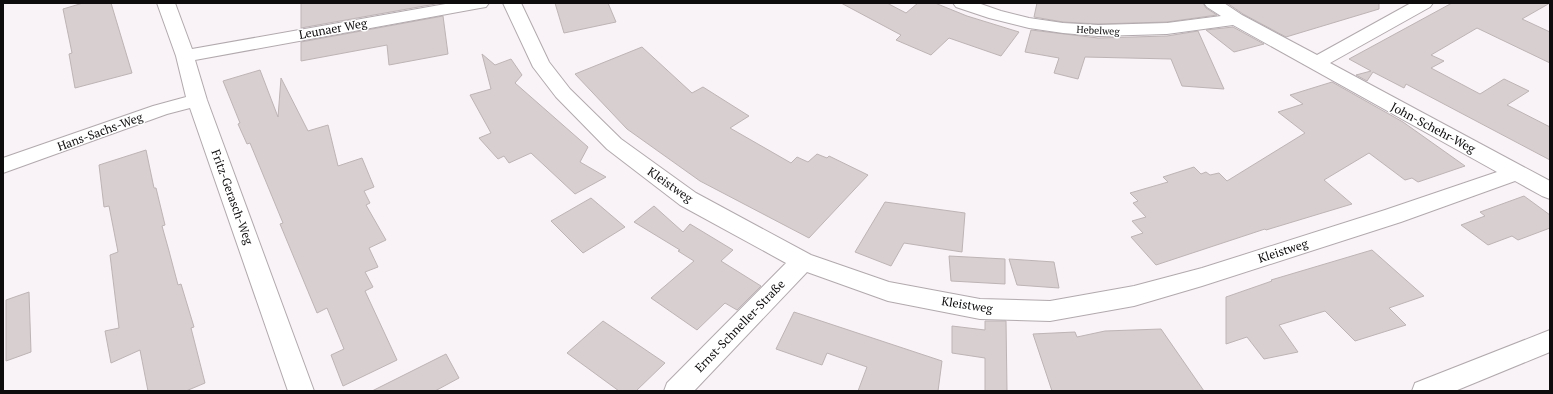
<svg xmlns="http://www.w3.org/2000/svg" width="1553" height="394" font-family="'PT Serif',serif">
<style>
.building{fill:#d8d0d0;stroke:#bdb4b5}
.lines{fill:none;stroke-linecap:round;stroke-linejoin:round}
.minor-casing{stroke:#b1a9ad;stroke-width:2}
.minor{fill:#fff;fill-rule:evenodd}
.labels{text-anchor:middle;stroke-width:3;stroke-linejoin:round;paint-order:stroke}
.far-street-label{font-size:10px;fill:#0e0c0d;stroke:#fff}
.street-label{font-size:12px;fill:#0e0c0d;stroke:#fff}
</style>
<rect width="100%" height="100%" fill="#f9f2f6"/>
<g class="building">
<polygon points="83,3 111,3 132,73 75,88 69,54 72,53 63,9"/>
<polygon points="301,3 441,3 301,28"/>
<polygon points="555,3 608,3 616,22 564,33"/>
<polygon points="841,3 887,3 906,13 918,3 935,3 967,16 1019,32 1001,56 949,38 931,55 896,40 901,35"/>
<polygon points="1037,3 1203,3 1206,8 1217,15 1167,22 1098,24 1063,22 1034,17"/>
<polygon points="1227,3 1379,3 1379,9 1286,37 1243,14"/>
<polygon points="1452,3 1550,3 1522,19 1550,32 1550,63 1477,28 1431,55 1444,61 1431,68 1480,94 1504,79 1529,91 1507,105 1550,127 1550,160 1406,84 1404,88 1373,72 1367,81 1356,75 1371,71 1349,59"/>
<polygon points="443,16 448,54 389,65 387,45 301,61 301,42"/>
<polygon points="1233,27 1264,44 1234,52 1206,30"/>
<polygon points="1031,30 1098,38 1167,36 1198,31 1224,89 1182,86 1171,59 1085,57 1078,79 1054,73 1059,58 1025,52"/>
<polygon points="642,47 692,93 703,87 749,116 730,128 791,163 797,157 808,162 817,154 827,158 829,156 868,175 809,238 700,181 627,129 575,74"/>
<polygon points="482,54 495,65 511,59 522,75 515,83 588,147 580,162 606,177 575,194 531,153 509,163 504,156 498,159 479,138 491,133 470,95 491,89"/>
<polygon points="260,70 278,117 281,78 308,131 328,125 338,166 362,158 374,187 364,191 370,203 366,205 386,240 369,248 378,267 365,272 373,287 365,291 397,360 343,386 331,355 344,349 327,308 317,313 280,224 283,223 250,143 247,144 238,124 240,123 223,81"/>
<polygon points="1332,82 1403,122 1465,166 1418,182 1412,178 1405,180 1369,153 1324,180 1352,204 1266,230 1265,229 1156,265 1131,237 1143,233 1132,221 1146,217 1133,203 1138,201 1130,193 1168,182 1163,177 1194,167 1201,174 1206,172 1210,175 1219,173 1227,181 1305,133 1278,112 1303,104 1290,95"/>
<polygon points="146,150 154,188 156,188 165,225 162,226 169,251 178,285 181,284 194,327 191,328 205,383 186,391 148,391 140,350 111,363 105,331 119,328 110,255 118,252 109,206 104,207 99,165"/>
<polygon points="1524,196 1550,215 1550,228 1518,240 1512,236 1488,245 1461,225 1485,216 1480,212"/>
<polygon points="591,198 625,227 583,253 551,221"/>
<polygon points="885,202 965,213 962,252 904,243 891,266 855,252"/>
<polygon points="654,206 683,232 690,224 733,250 721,261 761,286 737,310 725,303 697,330 651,298 694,261 678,251 680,250 634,222"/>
<polygon points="1372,250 1424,296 1389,308 1406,325 1355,341 1325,311 1279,325 1298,352 1264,359 1247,337 1226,344 1226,297 1272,281 1271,280"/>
<polygon points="949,256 1005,259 1005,284 951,281"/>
<polygon points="1009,259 1054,262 1059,288 1017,285"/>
<polygon points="29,292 31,352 6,361 6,300"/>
<polygon points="794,312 942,361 938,391 858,391 867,367 827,353 822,365 776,349"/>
<polygon points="603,321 665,363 636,391 619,391 567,353"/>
<polygon points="985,321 1006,321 1007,391 985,391 985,358 952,353 952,326 985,330"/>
<polygon points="1161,329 1204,391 1052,391 1033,334 1075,332 1077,337 1105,331"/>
<polygon points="446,354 459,378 435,391 372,391"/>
</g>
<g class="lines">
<defs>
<g id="minor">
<polygon points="157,3 175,3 192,49 451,3 489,3 486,7 480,8 195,60 207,100 314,391 288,391 190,108 167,114 3,173 3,158 153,106 186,97 176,56"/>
<polygon points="503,3 521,3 549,62 570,89 621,139 696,193 811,255 889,282 980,299 1050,301 1134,286 1202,268 1385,210 1497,172 1233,25 1167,34 1098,36 1063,33 1029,28 989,18 956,7 953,3 978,3 1001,11 1029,18 1063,23 1098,25 1167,23 1221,16 1207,7 1204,3 1224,3 1242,15 1317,55 1411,3 1433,3 1430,7 1330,63 1550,181 1550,199 1542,196 1515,181 1401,222 1202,286 1134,306 1050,321 980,319 888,301 807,272 694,391 664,391 667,383 786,263 680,205 607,149 556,97 533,67"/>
<polygon points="1550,330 1550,352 1455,391 1412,391 1415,383"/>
</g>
</defs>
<use href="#minor" class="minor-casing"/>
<use href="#minor" class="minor"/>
</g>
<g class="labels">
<g class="far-street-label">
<text transform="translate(1098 30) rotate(3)" y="4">Hebelweg</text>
</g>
<g class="street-label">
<text transform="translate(333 29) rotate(-10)" y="4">Leunaer Weg</text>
<text transform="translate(1433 128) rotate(28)" y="4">John-Schehr-Weg</text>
<text transform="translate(100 132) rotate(-20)" y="4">Hans-Sachs-Weg</text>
<text transform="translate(670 185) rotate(35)" y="4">Kleistweg</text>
<text transform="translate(232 197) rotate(70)" y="4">Fritz-Gerasch-Weg</text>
<text transform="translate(1283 251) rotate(-18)" y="4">Kleistweg</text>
<text transform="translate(967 305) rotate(9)" y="4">Kleistweg</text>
<text transform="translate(740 326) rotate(-46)" y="4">Ernst-Schneller-Straße</text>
</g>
</g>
<rect width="1553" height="394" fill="none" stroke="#0e0c0d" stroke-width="8"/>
</svg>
